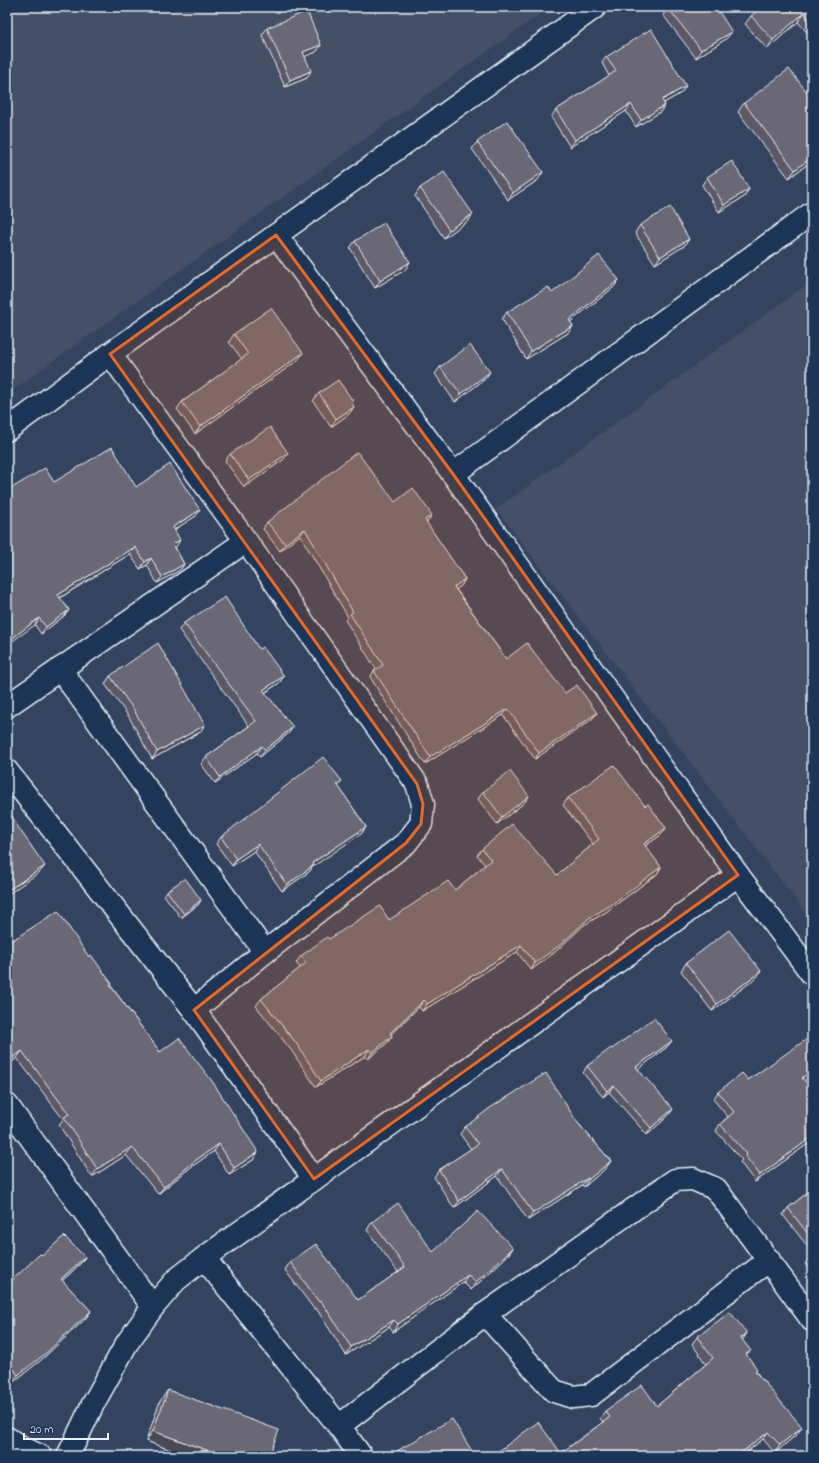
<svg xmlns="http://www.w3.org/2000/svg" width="819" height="1463" font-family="'Indie Flower',sans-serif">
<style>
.built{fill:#444f66}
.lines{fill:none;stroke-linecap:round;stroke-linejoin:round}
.minor-casing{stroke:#e8f1f8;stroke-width:25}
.minor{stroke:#1d3557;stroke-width:22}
.wall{fill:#5c5965;stroke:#e8f1f8}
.shaded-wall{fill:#4b4952;stroke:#e8f1f8}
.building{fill:#6b6875;stroke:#e8f1f8}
.marked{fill:#e86824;fill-opacity:0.2;stroke:#e86824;stroke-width:3;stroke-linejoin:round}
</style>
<rect width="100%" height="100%" fill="#344460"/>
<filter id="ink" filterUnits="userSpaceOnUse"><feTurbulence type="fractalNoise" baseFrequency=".025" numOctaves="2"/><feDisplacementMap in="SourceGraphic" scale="8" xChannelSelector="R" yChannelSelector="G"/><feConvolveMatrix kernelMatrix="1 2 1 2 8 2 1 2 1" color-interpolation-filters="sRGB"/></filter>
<g filter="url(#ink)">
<g class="built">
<polygon points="7,7 550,7 7,394"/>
<polygon points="812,281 812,921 496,509"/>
</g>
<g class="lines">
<defs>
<g id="minor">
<polyline points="276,235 453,474 738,875 812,974"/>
<polyline points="110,354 246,541 417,784 423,804 421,824 406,843 265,952 194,1010"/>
<polyline points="7,430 110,354 595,7"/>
<polyline points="453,474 812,213"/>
<polyline points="60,669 265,952"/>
<polyline points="7,706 246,541"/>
<polyline points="7,771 194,1010 314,1179"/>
<polyline points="7,1105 153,1307"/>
<polyline points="204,1258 339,1426 361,1456"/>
<polyline points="485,1314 554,1391 573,1397 591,1395 769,1260"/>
<polyline points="339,1426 485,1314 675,1180 693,1179 716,1189 812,1320"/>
<polyline points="7,1438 23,1448 40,1456"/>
<polyline points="68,1456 92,1406 127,1343 153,1307 176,1280 204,1258 738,875"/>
</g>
</defs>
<use href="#minor" class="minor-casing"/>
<use href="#minor" class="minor"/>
</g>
<g class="wall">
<polygon points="812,7 812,36 811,37 798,22 767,49 745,24 751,16"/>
<polygon points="668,8 726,39 696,58 663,15"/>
<polygon points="267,28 321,45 316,52 305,56 307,78 285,87 262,35"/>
<polygon points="606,57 681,93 664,103 665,105 660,112 636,127 626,111 570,147 551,117 556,110 609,76 602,63"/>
<polygon points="810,96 812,161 789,178 738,112 744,103"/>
<polygon points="477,142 538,180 508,200 472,149"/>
<polygon points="707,177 749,189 744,197 719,212 702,185"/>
<polygon points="420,188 473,214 468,221 444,238 415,196"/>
<polygon points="640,225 689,239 684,246 655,264 635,233"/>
<polygon points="355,241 405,270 375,288 350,248"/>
<polygon points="614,287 570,322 573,326 568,333 526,359 502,319 507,312"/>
<polygon points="234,334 298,360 195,434 177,409 182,402 242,359 229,342"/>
<polygon points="440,367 485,379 455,402 435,374"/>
<polygon points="319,393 353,401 352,403 349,414 331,427 313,401"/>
<polygon points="230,454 283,460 244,487 225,461"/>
<polygon points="54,482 136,487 196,516 175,529 175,547 184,564 180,570 157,583 147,565 140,569 130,554 60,598 69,610 64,616 41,634 35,625"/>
<polygon points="395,502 428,521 426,523 465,579 461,586 456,589 506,659 565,693 597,713 592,719 535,759 503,715 425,764 370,677 374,671 376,669 345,620 348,617 300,535 280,551 263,529 267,522"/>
<polygon points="184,623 259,649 284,676 279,683 265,693 289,733 260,757 257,753 215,783 201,764 206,757 249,726 179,630"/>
<polygon points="110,676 200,732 152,759 129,717 105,684"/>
<polygon points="342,781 338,786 366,827 361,834 314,865 309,872 282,891 254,851 232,866 216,844 221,837"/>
<polygon points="483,792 529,796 524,803 497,824 478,799"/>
<polygon points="568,798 645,806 666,828 661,835 645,846 661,867 657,874 606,912 584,925 555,952 531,970 517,952 422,1011 419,1007 391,1034 392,1036 387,1043 368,1059 365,1056 316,1087 291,1050 256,1006 261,999 300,968 296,963 301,956 329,939 389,920 455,890 485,865 477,855 482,849 557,875 593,844 563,805"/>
<polygon points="167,891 199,904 181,918 164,895"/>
<polygon points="7,942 8,943 89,957 112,984 111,986 160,1052 258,1152 253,1160 229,1175 214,1151 191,1167 158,1194 126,1155 92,1177 59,1125 63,1119 17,1058 9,1064 7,1062"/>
<polygon points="686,963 761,971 756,978 712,1011 681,971"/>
<polygon points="812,1040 812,1075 804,1080 812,1089 812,1148 809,1143 755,1182 740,1162 742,1160 716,1131 720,1124 728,1117 713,1099 718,1092 748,1080"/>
<polygon points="667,1047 638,1069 669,1115 647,1135 609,1092 603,1097 583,1073 587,1066 612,1049"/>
<polygon points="577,1122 611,1161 605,1169 584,1187 582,1185 528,1220 497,1176 454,1208 434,1177 439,1170 471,1149 460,1134 465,1127"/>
<polygon points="812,1189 812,1252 783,1215 788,1208"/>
<polygon points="372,1222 433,1252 513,1248 508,1255 471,1290 463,1282 393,1332 389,1327 346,1355 316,1308 314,1309 285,1270 290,1262 358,1300 398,1272 367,1230"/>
<polygon points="43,1255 85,1257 80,1264 62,1281 91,1311 86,1318 40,1361 13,1382 7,1374 7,1285"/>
<polygon points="810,1257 812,1259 812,1274 805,1264"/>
<polygon points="747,1333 742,1340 747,1356 756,1371 797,1434 775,1453 763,1439 741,1456 492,1456 561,1453 603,1422 600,1418 605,1411 657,1406 706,1364 692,1344 697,1337"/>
<polygon points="168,1390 269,1456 187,1456 146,1441 160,1401"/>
<polygon points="397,1451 475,1456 394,1456"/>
</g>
<g class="shaded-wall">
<polygon points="804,13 798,22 767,49 773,40"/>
<polygon points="732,32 726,39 696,58 701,50"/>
<polygon points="321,45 316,52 299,59 303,52"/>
<polygon points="311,71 307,78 285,87 290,80"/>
<polygon points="686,86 681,93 657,107 662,100"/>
<polygon points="631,104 626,111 570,147 575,140"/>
<polygon points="665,105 660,112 636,127 641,120"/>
<polygon points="812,157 812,161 789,178 795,170"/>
<polygon points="543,172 538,180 508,200 513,193"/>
<polygon points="749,189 744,197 719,212 724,205"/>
<polygon points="473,214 468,221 444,238 449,230"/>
<polygon points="689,239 684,246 655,264 660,257"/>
<polygon points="410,262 405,270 375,288 380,281"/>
<polygon points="619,280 614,287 564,327 569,320"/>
<polygon points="573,326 568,333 526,359 531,351"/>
<polygon points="303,353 298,360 195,434 200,427"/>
<polygon points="490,372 485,379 455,402 461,394"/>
<polygon points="354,407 349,414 331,427 336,419"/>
<polygon points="288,453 283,460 244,487 249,480"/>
<polygon points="200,510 196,516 169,533 173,527"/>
<polygon points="432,515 428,521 420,527 425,520"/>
<polygon points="305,529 300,535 280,551 285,544"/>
<polygon points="180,540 176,547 169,550 173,544"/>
<polygon points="135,547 130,554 53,602 58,595"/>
<polygon points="151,558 147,565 140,569 145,562"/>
<polygon points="184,564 180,570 157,583 162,577"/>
<polygon points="465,579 461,586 450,593 454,587"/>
<polygon points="69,610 64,616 41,634 46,627"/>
<polygon points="39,618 35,625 7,645 7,642"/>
<polygon points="284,676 279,683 258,697 263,690"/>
<polygon points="508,709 503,715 425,764 430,757"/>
<polygon points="597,713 592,719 535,759 539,753"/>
<polygon points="205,725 200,732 152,759 157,752"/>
<polygon points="293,727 289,733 260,757 265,750"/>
<polygon points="262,746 257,753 215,783 220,777"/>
<polygon points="529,796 524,803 497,824 502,817"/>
<polygon points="366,827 361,834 308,870 312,863"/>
<polygon points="666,828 661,835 639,850 644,844"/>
<polygon points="258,844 254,851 232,866 236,859"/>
<polygon points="314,865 309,872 282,891 287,885"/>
<polygon points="45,866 40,872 7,895 7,891"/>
<polygon points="661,867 657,874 606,912 584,925 555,952 531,970 535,963 589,918"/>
<polygon points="201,900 199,904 181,918 184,914"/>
<polygon points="521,945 517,952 422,1011 427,1004"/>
<polygon points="761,971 756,978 712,1011 717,1004"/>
<polygon points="424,1000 419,1007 385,1040 390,1033"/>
<polygon points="392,1036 387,1043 368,1059 372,1053"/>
<polygon points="672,1041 667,1047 632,1074 636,1067"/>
<polygon points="369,1049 365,1056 316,1087 321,1081"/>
<polygon points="22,1051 17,1058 9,1064 14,1057"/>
<polygon points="812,1071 812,1075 798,1085 802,1078"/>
<polygon points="614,1086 609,1092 603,1097 607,1091"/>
<polygon points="673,1109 669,1115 647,1135 651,1128"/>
<polygon points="812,1137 809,1143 755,1182 760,1175"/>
<polygon points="219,1144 214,1151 191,1167 158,1194 164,1187 196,1160"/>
<polygon points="132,1147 126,1155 92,1177 97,1169"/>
<polygon points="258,1152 253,1160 229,1175 234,1168"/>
<polygon points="611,1161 605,1169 584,1187 589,1179"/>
<polygon points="502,1169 497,1176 454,1208 459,1201"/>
<polygon points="588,1178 582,1185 528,1220 533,1213"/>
<polygon points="513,1248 508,1255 471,1290 476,1282"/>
<polygon points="85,1257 80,1264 56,1286 61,1279"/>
<polygon points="468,1275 463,1282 393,1332 398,1324"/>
<polygon points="91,1311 86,1318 40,1361 13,1382 18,1375"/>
<polygon points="394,1320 389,1327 346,1355 351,1347"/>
<polygon points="747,1333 742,1341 741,1338"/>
<polygon points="802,1427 797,1434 775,1453 780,1445"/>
<polygon points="153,1431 223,1456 187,1456 146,1441"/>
<polygon points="768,1432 763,1439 741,1456 737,1456"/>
</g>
<g class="building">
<polygon points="670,7 716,7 732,32 701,50 668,8"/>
<polygon points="761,7 812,7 812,23 804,13 773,40 751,16"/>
<polygon points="307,11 321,45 303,52 311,71 290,80 267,28"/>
<polygon points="651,29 686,86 662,100 665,105 641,120 631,104 575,140 556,110 616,71 606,57"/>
<polygon points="789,69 810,96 812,94 812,157 795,170 744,103"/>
<polygon points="507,121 543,172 513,193 477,142"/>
<polygon points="732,161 749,189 724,205 707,177"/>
<polygon points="444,172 473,214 449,230 420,188"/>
<polygon points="670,207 689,239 660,257 640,225"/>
<polygon points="384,223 410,262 380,281 355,241"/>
<polygon points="599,255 619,280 569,320 573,326 531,351 507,312 548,287 552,293"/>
<polygon points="271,308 303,353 200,427 182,402 248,354 234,334"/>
<polygon points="470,345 490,372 461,394 440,367"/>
<polygon points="338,380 353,401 352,403 354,407 336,419 319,393"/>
<polygon points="270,427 288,453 249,480 230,454"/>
<polygon points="112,447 136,487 170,464 200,510 173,527 180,540 173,544 184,564 162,577 151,558 145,562 135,547 58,595 69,610 46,627 39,618 7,642 7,491 45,468 54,482"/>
<polygon points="357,452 395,502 413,488 432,515 425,520 465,579 454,587 506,659 527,643 565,693 577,685 597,713 539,753 508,709 430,757 374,671 383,665 350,614 353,612 305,529 285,544 267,522"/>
<polygon points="225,597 259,649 263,647 284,676 263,690 293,727 265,750 262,746 220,777 206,757 256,721 184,623"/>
<polygon points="158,643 205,725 157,752 134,710 110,676"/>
<polygon points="323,757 342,781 337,784 366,827 312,863 314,865 287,885 258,844 236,859 221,837"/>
<polygon points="614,765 645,806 648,804 666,828 644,844 661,867 611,905 589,918 560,945 535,963 521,945 427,1004 424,1000 390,1033 392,1036 372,1053 369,1049 321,1081 296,1043 261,999 306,963 301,956 327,937 329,939 380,906 389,920 448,881 455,890 491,860 482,849 512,824 557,875 599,839 568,798"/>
<polygon points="510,771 529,796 502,817 483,792"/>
<polygon points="7,807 18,827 45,866 7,891"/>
<polygon points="185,878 201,900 184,914 167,891"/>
<polygon points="58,911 89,957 91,955 112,984 110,985 160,1052 179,1038 212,1081 258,1152 234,1168 219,1144 196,1160 164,1187 132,1147 97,1169 64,1117 69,1114 22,1051 14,1057 7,1047 7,942 8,943"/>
<polygon points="729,930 761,971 717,1004 686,963"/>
<polygon points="654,1018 672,1041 636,1067 673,1109 651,1128 614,1086 607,1091 587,1066 611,1048 612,1049"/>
<polygon points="810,1037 812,1040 812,1071 802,1078 812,1089 812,1137 760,1175 745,1156 747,1154 720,1124 734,1112 718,1092 742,1073 748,1080"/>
<polygon points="546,1073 577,1122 611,1161 589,1179 588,1178 533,1213 502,1169 459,1201 439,1170 478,1144 465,1127 490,1108"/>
<polygon points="812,1189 812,1239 788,1208"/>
<polygon points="398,1203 433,1252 478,1211 513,1248 476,1282 468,1275 398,1324 394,1320 351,1347 321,1301 319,1302 290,1262 316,1244 358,1300 405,1267 372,1222"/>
<polygon points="64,1236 85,1257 61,1279 91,1311 45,1354 18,1375 7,1360 7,1285 40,1254 43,1255"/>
<polygon points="730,1312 747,1333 741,1338 751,1351 746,1354 757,1369 755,1371 802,1427 780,1445 768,1432 737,1456 492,1456 538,1422 561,1453 610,1417 605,1411 642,1385 657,1406 713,1358 697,1337"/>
<polygon points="168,1390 279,1430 269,1456 223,1456 153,1431"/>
<polygon points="452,1419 475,1456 399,1456 397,1451"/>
</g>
</g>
<path class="marked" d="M276 235 453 474 738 875 314 1179 194 1010 406 843 421 824 423 804 417 784 110 354Z"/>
<rect width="819" height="1463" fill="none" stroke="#1d3557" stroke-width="24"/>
<rect x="12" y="12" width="795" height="1439" fill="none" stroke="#e8f1f8" stroke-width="1.5" filter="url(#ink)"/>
<path d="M24 1433v6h84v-6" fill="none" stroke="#e8f1f8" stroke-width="2"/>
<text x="30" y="1433" font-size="12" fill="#e8f1f8" stroke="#1d3557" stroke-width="3" paint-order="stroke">20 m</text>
</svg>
